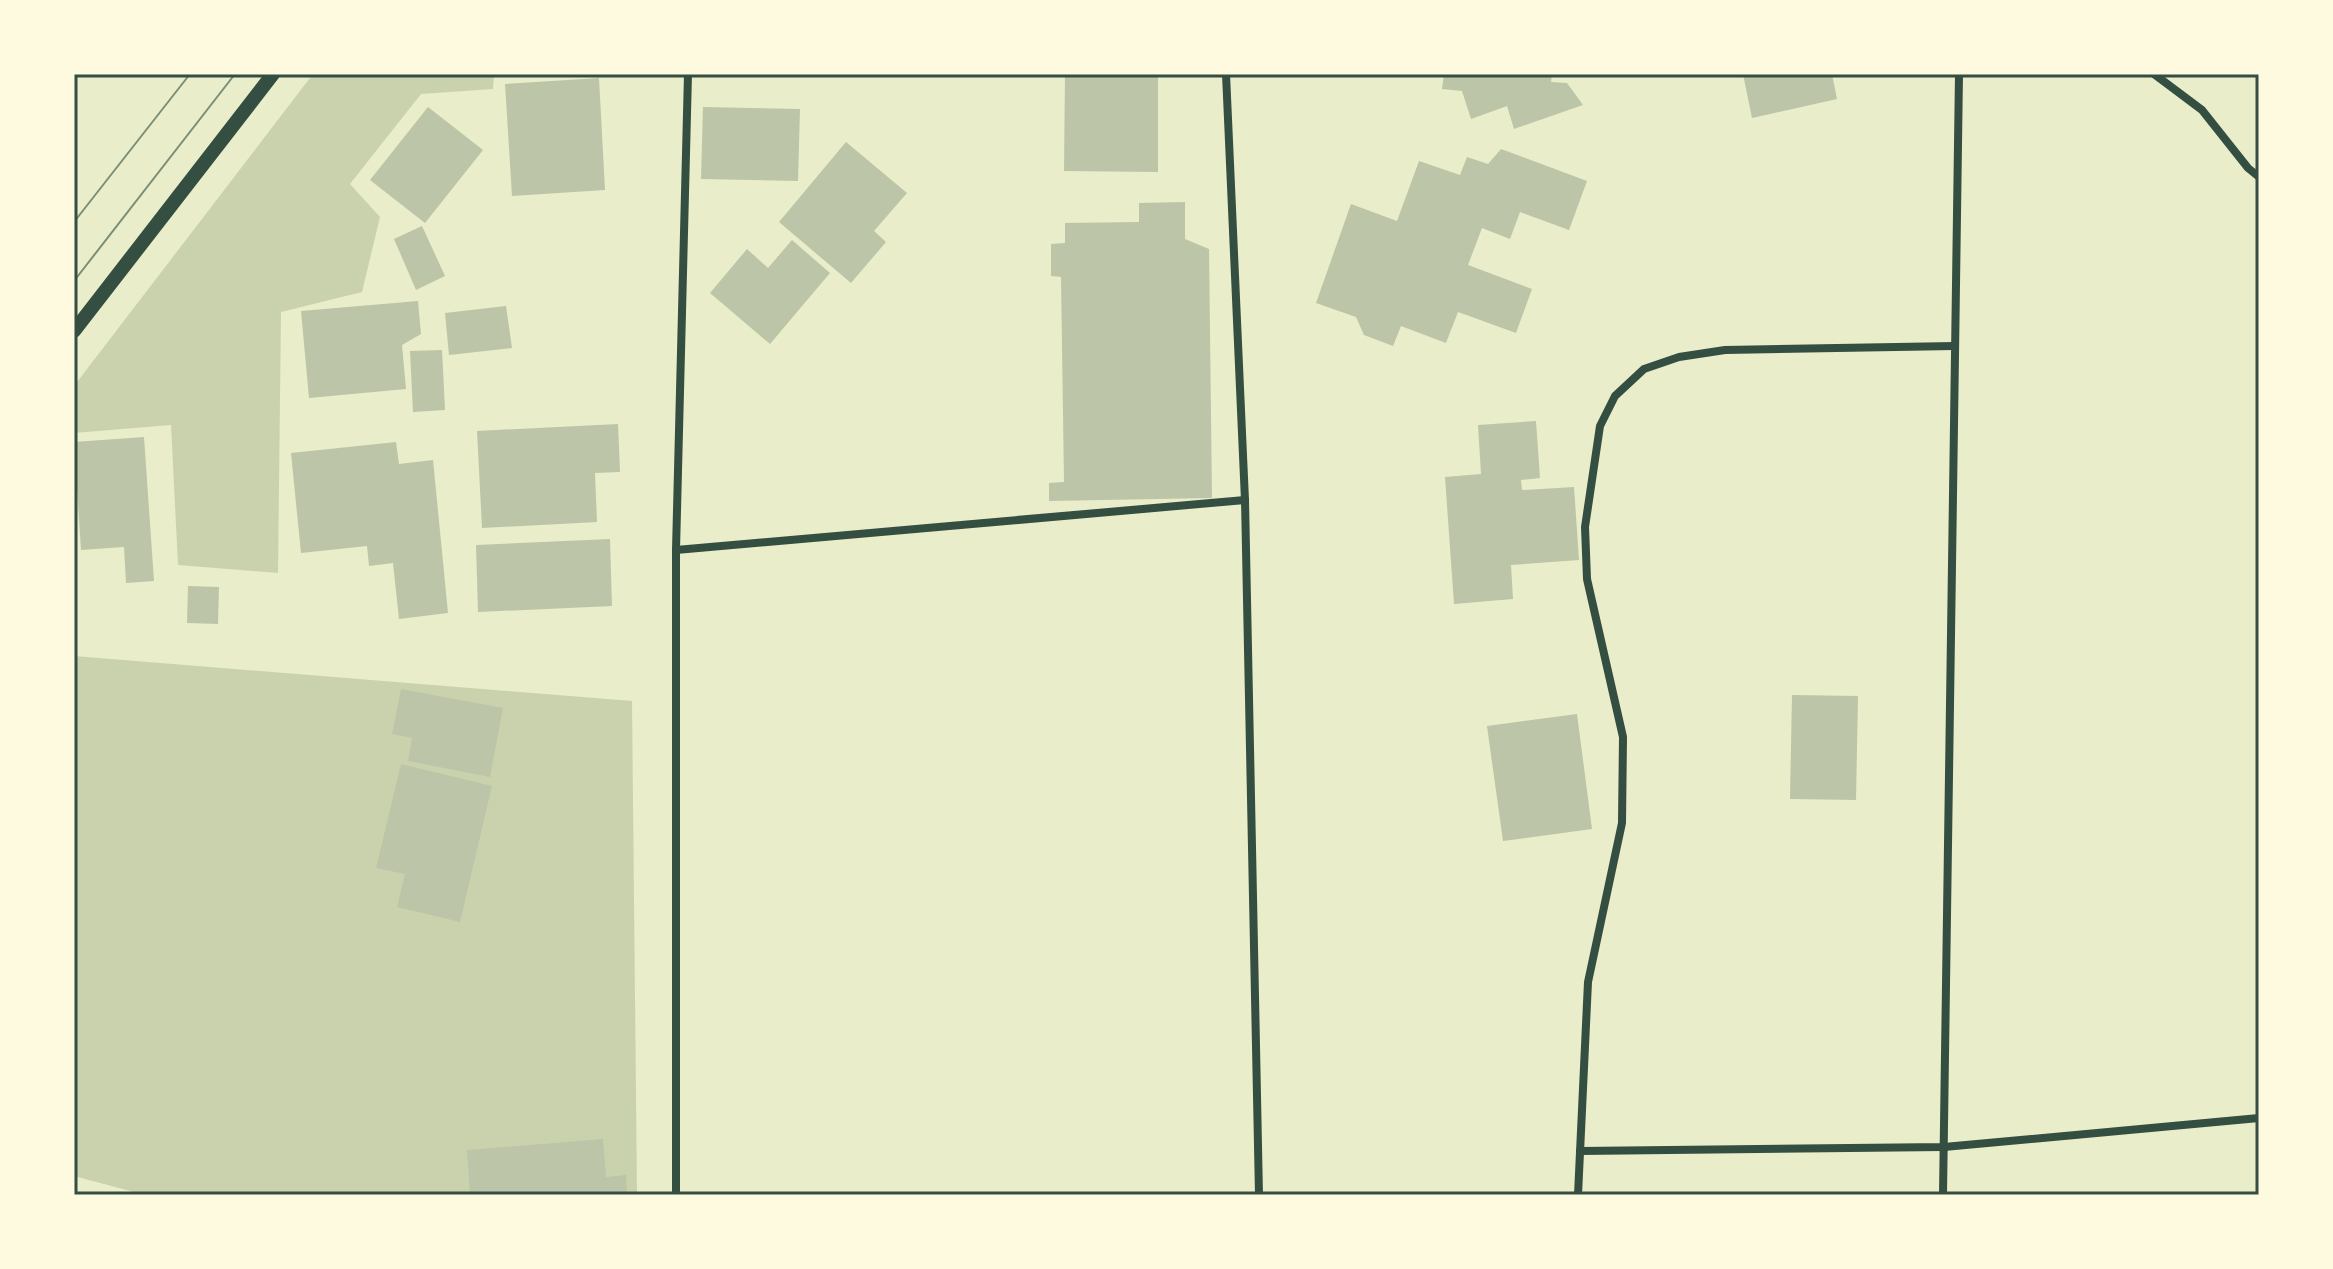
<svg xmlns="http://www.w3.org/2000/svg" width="2333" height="1269" font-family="Bitter,serif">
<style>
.green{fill:#cad2ad}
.building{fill:#bcc5a7}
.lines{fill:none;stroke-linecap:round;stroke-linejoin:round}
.minor{stroke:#344e41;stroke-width:8}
.tertiary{stroke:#344e41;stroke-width:14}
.tram{stroke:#7c8e77;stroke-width:2}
.neatline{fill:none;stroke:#344e41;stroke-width:3}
</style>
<rect width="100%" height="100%" fill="#e9edc9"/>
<g class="green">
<polygon points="313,74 494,74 493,89 421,94 350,184 380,217 362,292 281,312 278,573 178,565 171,425 74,433 74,386"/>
<polygon points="74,656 632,701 637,1195 145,1195 74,1176"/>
</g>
<g class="building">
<polygon points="1065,74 1158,74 1158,172 1064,171"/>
<polygon points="1444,74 1552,74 1551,82 1567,83 1583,105 1514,129 1507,106 1471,119 1462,91 1442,89"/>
<polygon points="1743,74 1832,74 1837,99 1752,118"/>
<polygon points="599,78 605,190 512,196 505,84"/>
<polygon points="428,107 483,150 425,223 370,180"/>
<polygon points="703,107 800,109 798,181 701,179"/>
<polygon points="846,142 907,193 874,231 886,242 851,283 779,222"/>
<polygon points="1501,149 1587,181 1569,230 1520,212 1510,239 1482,228 1468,265 1532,289 1516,333 1458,312 1446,343 1401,326 1393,346 1364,335 1356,317 1316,303 1351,204 1397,221 1419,161 1460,175 1467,157 1488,164"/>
<polygon points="1185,202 1185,239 1209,249 1212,498 1049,501 1049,483 1064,482 1061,277 1051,276 1051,244 1065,243 1065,223 1139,222 1139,203"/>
<polygon points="422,226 445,276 416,290 394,239"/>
<polygon points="792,240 830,273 770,344 710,293 747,249 768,268"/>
<polygon points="418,301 421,334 402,345 406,389 309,398 301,311"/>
<polygon points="506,306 512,348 449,355 445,313"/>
<polygon points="442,350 445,410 413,412 410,351"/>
<polygon points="1536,421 1540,478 1521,480 1522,490 1574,487 1579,560 1511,565 1513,599 1454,604 1445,477 1481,474 1478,425"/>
<polygon points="618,424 620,472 595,473 597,522 482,528 477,431"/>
<polygon points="144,437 154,581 126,583 124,547 81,550 74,442"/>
<polygon points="396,442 399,464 433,460 448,613 399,619 393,563 369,566 367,546 301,553 291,453"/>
<polygon points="610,539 612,606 478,612 476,545"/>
<polygon points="188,586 219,587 218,624 187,623"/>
<polygon points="401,689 503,708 490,777 408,761 412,738 392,734"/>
<polygon points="1792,695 1858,696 1856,800 1790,799"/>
<polygon points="1577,714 1592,829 1503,841 1487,726"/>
<polygon points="401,764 492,786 460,922 397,907 405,874 376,868"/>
<polygon points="603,1139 606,1177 626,1175 627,1195 470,1195 467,1150"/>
</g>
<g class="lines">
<g class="minor">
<polyline points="1226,74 1245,500 1259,1195"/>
<polyline points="2154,74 2202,110 2248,168 2259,177"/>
<polyline points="676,550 1245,500"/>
<polyline points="1580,1151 1944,1147 2259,1118"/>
<polyline points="676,1195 676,550 688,74"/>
<polyline points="1578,1195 1588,982 1622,823 1623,737 1587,579 1585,527 1600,426 1615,396 1644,369 1679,357 1725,350 1955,346"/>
<polyline points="1943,1195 1959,74"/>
</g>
<polyline class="tertiary" points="74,331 273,74"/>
<g class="tram">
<polyline points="74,222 190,74"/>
<polyline points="74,281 235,74"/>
</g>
</g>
<rect width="2333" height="1269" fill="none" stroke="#fefae0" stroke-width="152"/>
<rect x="76" y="76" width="2181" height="1117" class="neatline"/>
</svg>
